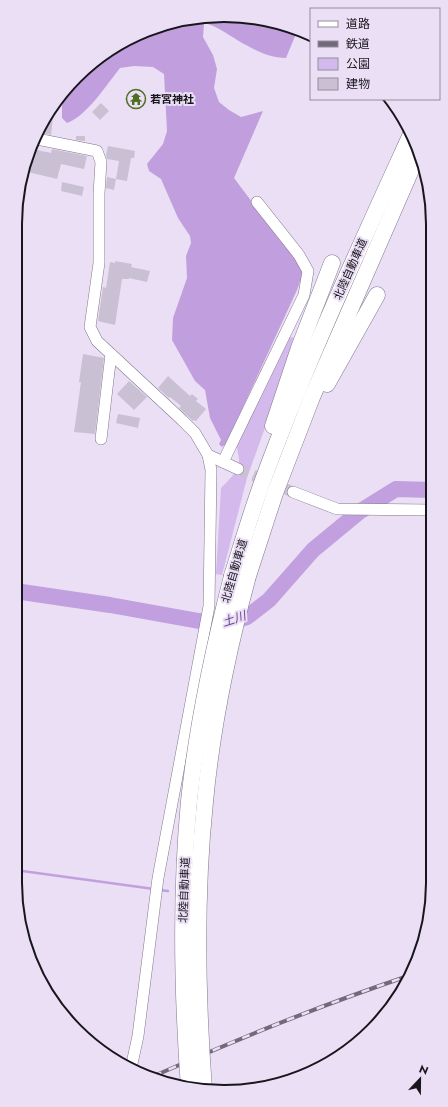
<svg xmlns="http://www.w3.org/2000/svg" width="448" height="1107" font-family="Jost,'Noto Sans JP',sans-serif">
<style>
.green{fill:#d4baec}
.forest{fill:#c19fde}
.lines{fill:none;stroke-linecap:round;stroke-linejoin:round}
.stream{stroke:#c2a0e0;stroke-width:2.5}
.river{stroke:#c2a0e0;stroke-width:16}
.building{fill:#cac0d4}
.minor-tunnel{stroke:#cac1d4;stroke-width:11;stroke-dasharray:11 5.5;stroke-linecap:butt}
.minor-casing{stroke:#80778a;stroke-width:12}
.highway-casing{stroke:#80778a;stroke-width:17}
.minor{stroke:#fff;stroke-width:11}
.highway{stroke:#fff;stroke-width:16}
.rail-casing{stroke:#716a78;stroke-width:4}
.rail{stroke:#eadff5;stroke-width:2.5;stroke-dasharray:8;stroke-linecap:butt}
.highway-bridge-casing{stroke:#80778a;stroke-width:17;stroke-linecap:butt}
.highway-bridge{stroke:#fff;stroke-width:16}
.labels{text-anchor:middle;stroke-width:4;stroke-linejoin:round;paint-order:stroke}
.poi-label{font-size:11px;font-weight:bold;fill:#18151c;stroke:#eadff5;text-anchor:start}
.street-label{font-size:11px;fill:#18151c;stroke:#eadff5}
.water-label{font-size:12px;font-style:italic;fill:#6b408c;stroke:#eadff5}
.rim{fill:none;stroke:#18151c;stroke-width:2}
</style>
<rect width="100%" height="100%" fill="#eadff5"/>
<path class="green" d="M289 337 297 338 247 478 222 575 216 574 221 488C228 480 240 471 239 459 238 452 236 448 238 441Z"/>
<path class="forest" d="M210 15 291 26 298 29 286 58C272 58 260 53 248 46 233 39 221 27 204 23L203 37 213 55 217 69 214 88 219 102 229 110 241 117 263 111 234 178 304 271 297 290 226 444 222 447 219 444 221 440 210 418 205 390 195 381 172 340 173 318 187 278 186 256 191 243 190 236 178 218 161 179 149 171 147 164 163 144 167 131 164 74 153 67 134 66 120 68C107 84 87 116 67 123L62 118V105L78 78 131 37Z"/>
<g class="lines">
<g class="stream">
<polyline points="15,870 154,889"/>
<polyline points="159,890 168,891"/>
</g>
<polyline class="river" points="15,591 110,605 221,625 247,617 269,600 313,550 359,512 396,489 432,490"/>
</g>
<g class="building">
<polygon points="133,90 142,98 134,107 125,99"/>
<polygon points="101,103 109,111 100,120 92,112"/>
<polygon points="54,108 51,135 40,132 45,125"/>
<polygon points="76,136 85,136 85,141 76,140"/>
<polygon points="108,146 135,151 134,158 131,158 127,181 116,179 119,161 107,159 106,155"/>
<polygon points="52,149 87,156 84,169 61,164 57,179 28,172 31,160 34,161 37,150 51,153"/>
<polygon points="107,177 116,179 114,190 106,188"/>
<polygon points="62,182 84,187 82,196 61,191"/>
<polygon points="115,261 132,264 131,267 150,271 147,282 129,278 129,279 122,279 115,325 98,321 103,287 106,288 110,262 115,263"/>
<polygon points="83,354 104,358 95,434 74,432 81,382 79,382"/>
<polygon points="168,376 190,396 192,394 198,399 196,401 206,409 196,421 194,420 193,421 179,408 181,406 170,397 169,398 158,388"/>
<polygon points="129,381 147,397 134,410 117,394"/>
<polygon points="118,414 140,418 138,428 116,423"/>
</g>
<g class="lines">
<polyline class="minor-tunnel" points="238,469 293,492"/>
<defs>
<g id="minor">
<polyline points="37,139 97,151 101,162 99,194 99,263 90,327 97,341 182,420 195,433 208,455 238,469"/>
<polyline points="101,439 111,354"/>
<polyline points="223,462 304,295 308,271 299,255 257,202"/>
<polyline points="293,492 337,509 432,510"/>
<polyline points="131,1068 138,1036 158,878 209,606 211,470 208,455"/>
</g>
<g id="highway">
<polyline points="327,384 377,295"/>
<polyline points="273,426 299,348 332,263"/>
<path d="M232 576C243 541 253 506 266 472 309 356 361 244 412 132"/>
<polyline points="248,576 275,493 312,397 418,154"/>
</g>
</defs>
<use href="#minor" class="minor-casing"/>
<use href="#highway" class="highway-casing"/>
<use href="#minor" class="minor"/>
<use href="#highway" class="highway"/>
<defs>
<path id="rail" d="M154 1076C237 1039 322 1005 408 976"/>
</defs>
<use href="#rail" class="rail-casing"/>
<use href="#rail" class="rail"/>
<defs>
<g id="highway-bridge">
<path d="M189 1088C182 992 180 896 189 801 197 725 213 650 232 576"/>
<path d="M204 1090C197 994 195 898 205 802 212 726 228 650 248 576"/>
</g>
</defs>
<use href="#highway-bridge" class="highway-bridge-casing"/>
<use href="#highway-bridge" class="highway-bridge"/>
</g>
<defs>
<symbol id="temple-ring" viewBox="-11 -11 22 22"><circle r="9.5" fill="#eadff5" stroke="#506e23" stroke-width="1.5"/><path d="M0-6L5-2H3V0L6.5 2.5H4V6H1.5V3h-3V6H-4V2.5H-6.5L-3 0V-2H-5Z" fill="#506e23"/></symbol>
</defs>
<g fill-rule="evenodd">
<use href="#temple-ring" x="125" y="88" width="22" height="22"/>
</g>
<g class="labels">
<g class="poi-label">
<text x="150" y="103">若宮神社</text>
</g>
<g class="street-label">
<text transform="translate(350 269) rotate(-66)" y="4">北陸自動車道</text>
<text transform="translate(234 571) rotate(-74)" y="4">北陸自動車道</text>
<text transform="translate(184 890) rotate(-88)" y="4">北陸自動車道</text>
</g>
<g class="water-label">
<text transform="translate(234 619) rotate(-18)" y="4">土川</text>
</g>
</g>
<path d="M0 0H448V1107H0ZM224 22H224A202 202 0 0 1 426 224V883A202 202 0 0 1 224 1085H224A202 202 0 0 1 22 883V224A202 202 0 0 1 224 22Z" fill="#eadff5" fill-rule="evenodd"/>
<path class="rim" d="M224 22H224A202 202 0 0 1 426 224V883A202 202 0 0 1 224 1085H224A202 202 0 0 1 22 883V224A202 202 0 0 1 224 22Z"/>
<rect x="310" y="8" width="130" height="92" fill="#eadff5" stroke="#968e9e"/>
<rect x="318" y="21" width="20" height="6" fill="#ffffff" stroke="#968e9e"/>
<text x="346" y="28" font-size="12" fill="#18151c">道路</text>
<rect x="318" y="41" width="20" height="6" fill="#716a78" stroke="#968e9e"/>
<text x="346" y="48" font-size="12" fill="#18151c">鉄道</text>
<rect x="318" y="58" width="20" height="12" fill="#d4baec" stroke="#968e9e"/>
<text x="346" y="68" font-size="12" fill="#18151c">公園</text>
<rect x="318" y="78" width="20" height="12" fill="#cac0d4" stroke="#968e9e"/>
<text x="346" y="88" font-size="12" fill="#18151c">建物</text>
<g transform="translate(420 1079) rotate(22)" stroke="#eadff5" stroke-width="3" paint-order="stroke">
<path d="M0-3L7 15L0 10L-7 15Z" fill="#18151c"/>
<text y="-6" font-size="11" font-weight="bold" text-anchor="middle" fill="#18151c">N</text>
</g>
</svg>
